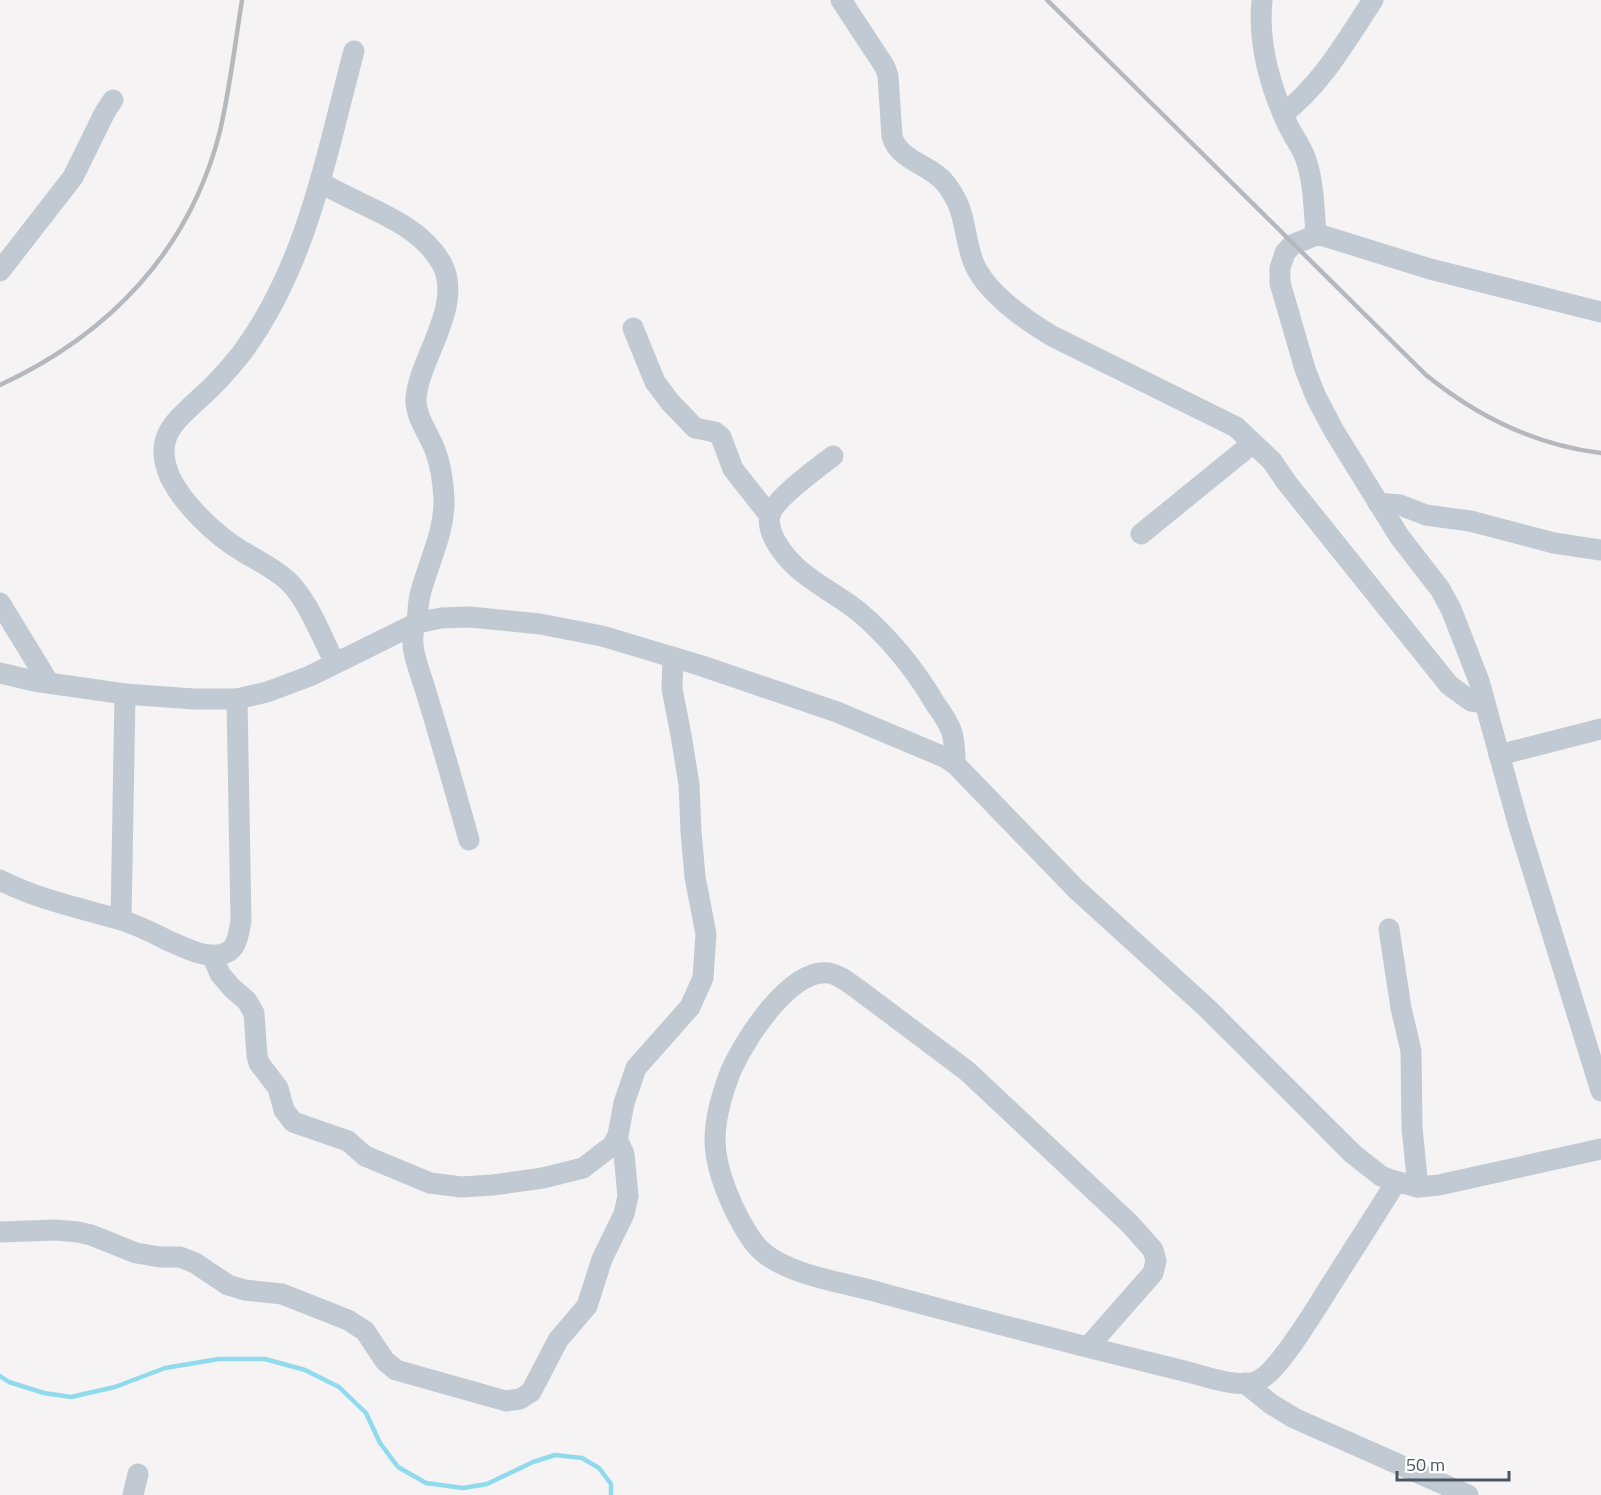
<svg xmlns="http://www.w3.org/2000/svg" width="1601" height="1495" font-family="'Titillium Web',sans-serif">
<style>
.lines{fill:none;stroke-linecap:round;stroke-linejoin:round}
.stream{stroke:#90daee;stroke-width:4.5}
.minor{stroke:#c1cad2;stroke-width:21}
.rail{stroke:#b5b8bd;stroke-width:4.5}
</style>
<rect width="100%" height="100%" fill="#f5f3f3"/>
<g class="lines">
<polyline class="stream" points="0,1376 9,1382 44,1393 71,1397 115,1387 165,1368 219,1359 265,1359 305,1370 339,1387 366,1413 380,1443 398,1467 426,1483 463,1488 487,1484 533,1462 555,1455 582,1458 599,1468 611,1484 611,1495"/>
<g class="minor">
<path d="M841 0 885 67 888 76 892 136C898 161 931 164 946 184 968 213 962 231 973 261 984 291 1025 320 1052 336L1236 427 1272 461 1287 483 1449 685 1471 701 1485 703"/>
<path d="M1262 0C1258 41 1269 83 1286 121 1291 133 1300 144 1305 157 1314 181 1314 210 1316 235"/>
<path d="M1283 114C1322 84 1346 41 1373 0"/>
<path d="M320 182C360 207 418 220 442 264 464 306 418 360 416 399 415 416 429 434 435 450 441 465 443 482 444 499 445 532 428 563 420 595 418 604 418 613 417 622 416 626 413 630 413 635 411 653 421 674 426 692 441 741 455 790 469 840"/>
<polyline points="0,271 73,177 105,112 113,100"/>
<polyline points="1601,312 1430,269 1324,236 1316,235 1292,245 1285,253 1280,268 1280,283 1305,369 1316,397 1334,431 1399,536 1440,589 1451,609 1479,681 1518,823 1601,1091"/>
<polyline points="633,328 655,382 670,402 695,428 715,432 721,437 733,469 770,516"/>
<path d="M833 456C819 467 774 499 770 515 766 533 783 554 795 566 814 584 838 595 858 611 890 638 915 669 936 705 942 713 949 723 952 733 955 743 955 754 955 764"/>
<polyline points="1378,503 1400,505 1426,515 1470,521 1554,543 1601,550"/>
<polyline points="1141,534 1253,443"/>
<polyline points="0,603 49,683"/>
<path d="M335 663C322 638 308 600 288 581 274 568 258 561 242 551 216 536 183 504 170 477 153 438 174 422 201 397 215 385 229 369 241 354 307 266 326 155 354 51"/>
<polyline points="0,673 34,681 125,694 194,699 237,699 267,692 310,676 417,623 441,618 470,617 540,624 602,636 702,666 837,712 944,757 955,764 1076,889 1208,1009 1353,1154 1381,1176 1391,1180 1418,1187 1439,1185 1601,1149"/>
<polyline points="1499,755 1601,729"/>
<path d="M0 880C37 899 79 908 118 919 136 924 153 933 169 941 184 947 201 957 218 955 237 953 238 937 241 921L237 699"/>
<polyline points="121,920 125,694"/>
<polyline points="1389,929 1401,1008 1411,1051 1412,1128 1418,1187"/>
<polyline points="212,955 220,974 232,988 247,1001 254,1013 257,1056 259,1063 278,1088 284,1110 293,1122 348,1141 365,1156 430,1183 461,1187 493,1185 543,1178 583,1168 613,1145 618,1135 624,1103 636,1068 690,1007 703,978 706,934 695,877 691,832 689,784 681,735 672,689 673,657"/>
<polyline points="0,1232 55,1230 78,1232 91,1235 136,1253 160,1257 180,1257 195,1263 228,1285 245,1290 282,1294 348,1320 365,1331 385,1361 396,1370 506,1401 520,1399 531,1392 558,1340 587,1306 602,1259 624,1214 628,1196 624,1154 617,1139"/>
<path d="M1088 1347 1153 1273 1156 1261 1153 1250 1130 1224 967 1071 859 990C850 984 840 975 829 973 790 967 743 1042 730 1073 722 1094 715 1117 715 1140 715 1171 734 1214 752 1240 763 1256 780 1264 798 1271 825 1281 853 1285 881 1293 947 1311 1013 1328 1079 1345 1114 1354 1149 1362 1184 1371 1200 1375 1217 1381 1234 1383 1242 1384 1254 1384 1261 1379 1279 1368 1305 1325 1317 1307 1343 1265 1370 1224 1396 1182"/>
<polyline points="1245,1383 1271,1404 1294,1418 1468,1495"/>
<polyline points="133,1495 138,1474"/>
</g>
<g class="rail">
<path d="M1047 0 1426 375C1478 417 1534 445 1601 453"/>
<path d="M0 385C110 334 190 250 220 131 230 88 235 44 242 0"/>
</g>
</g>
<path d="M1397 1471v9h112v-9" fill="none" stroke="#4a5661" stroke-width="3"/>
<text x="1406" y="1471" font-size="18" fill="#4a5661" stroke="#ffffff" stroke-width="4.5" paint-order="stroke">50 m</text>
</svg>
